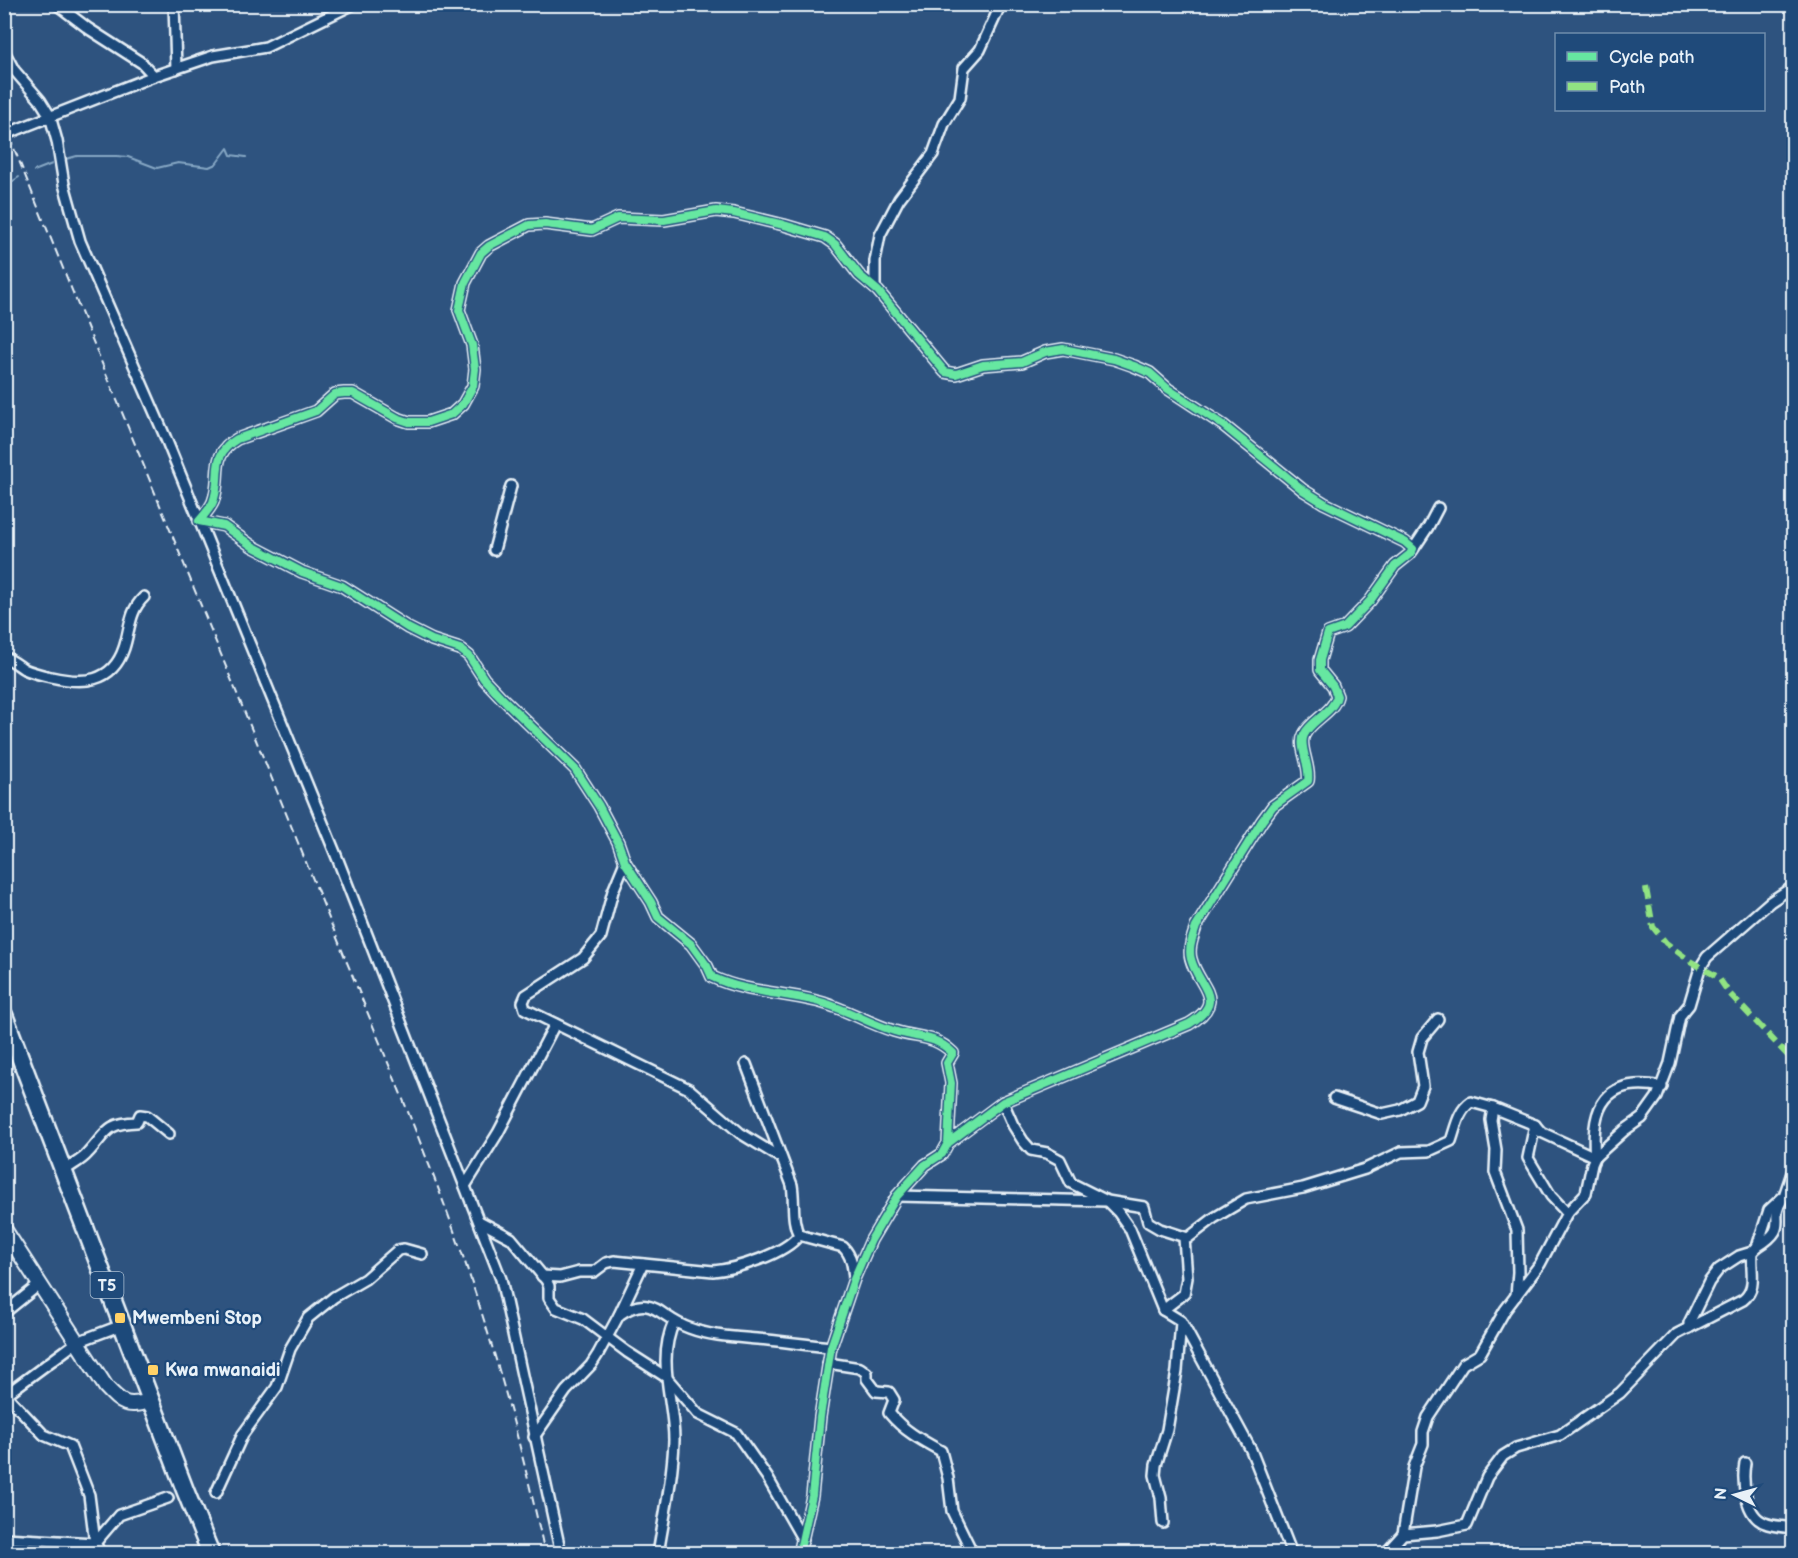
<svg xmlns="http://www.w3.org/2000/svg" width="1798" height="1558" font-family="'Balsamiq Sans',sans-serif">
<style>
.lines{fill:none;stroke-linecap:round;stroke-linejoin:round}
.stream{stroke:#86a7c4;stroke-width:2}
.street-casing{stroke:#e8f1f8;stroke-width:14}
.secondary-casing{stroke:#e8f1f8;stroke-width:18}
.highway-casing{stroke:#e8f1f8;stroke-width:21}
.street{stroke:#1f4a7a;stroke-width:9}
.secondary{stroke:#1f4a7a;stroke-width:14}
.highway{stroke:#1f4a7a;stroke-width:16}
.rail{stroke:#e8f1f8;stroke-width:2;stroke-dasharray:9 4.5;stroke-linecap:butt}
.street-bridge-casing{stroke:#e8f1f8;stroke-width:14;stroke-linecap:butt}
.street-bridge{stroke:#1f4a7a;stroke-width:9}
.quiet{stroke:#91e382;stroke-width:6;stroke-dasharray:12 6;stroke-linecap:butt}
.cycleway-casing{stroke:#1f4a7a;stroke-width:11}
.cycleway{stroke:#66e7a1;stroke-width:8}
.poi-dot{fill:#ffd166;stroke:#1f4a7a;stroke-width:2}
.labels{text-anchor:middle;stroke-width:4.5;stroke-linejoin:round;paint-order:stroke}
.shield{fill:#1f4a7a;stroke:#acbfd2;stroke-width:1.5}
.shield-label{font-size:16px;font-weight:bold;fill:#e8f1f8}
.poi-label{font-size:18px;font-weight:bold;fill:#e8f1f8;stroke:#1f4a7a;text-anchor:start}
</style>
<rect width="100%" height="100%" fill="#2e537f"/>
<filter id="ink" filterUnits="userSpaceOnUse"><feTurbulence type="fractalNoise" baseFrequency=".0167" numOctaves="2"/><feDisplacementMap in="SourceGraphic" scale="12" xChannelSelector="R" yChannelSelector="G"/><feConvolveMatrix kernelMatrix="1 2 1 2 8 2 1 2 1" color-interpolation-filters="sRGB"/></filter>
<g filter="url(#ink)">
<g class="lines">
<g class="stream">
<polyline points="66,159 77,156 117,156 128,157 157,168 178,163 209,167 216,164 228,148 231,155 246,157"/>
<polyline points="34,171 52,164"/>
<polyline points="4,187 19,177"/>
</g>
<defs>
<g id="street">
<polyline points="56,4 89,29 142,63 154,76"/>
<polyline points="174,4 176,69"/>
<polyline points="4,51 14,70 40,100 50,116 57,141 64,184 80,241 164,434 338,860 501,1279 561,1554"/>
<polyline points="21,128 154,76 213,56 266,47 354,4"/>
<polyline points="875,288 875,261 880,235 899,199 933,154 944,124 960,98 964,68 980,50 1001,4"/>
<polyline points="494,550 511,486"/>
<polyline points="1412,551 1428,527 1438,508"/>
<path d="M4 657C12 660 18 665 24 669 33 673 42 675 51 677 82 684 112 684 124 648 130 630 129 611 144 597"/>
<polyline points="625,862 613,891 601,936 583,958 526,995 523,1002 525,1009 689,1089 740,1133 781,1158"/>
<path d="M746 1064 792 1185C795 1202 791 1220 799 1235L843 1247C852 1256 853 1267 854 1279"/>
<polyline points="1334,1098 1382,1114 1400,1110 1417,1101 1423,1086 1418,1052 1422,1038 1438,1019"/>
<polyline points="1003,1102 1013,1125 1023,1141 1031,1150 1047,1153 1060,1160 1071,1183 1107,1201 1118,1212 1130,1229 1163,1310 1181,1321 1251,1450 1292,1554"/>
<polyline points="1493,1108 1491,1120 1496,1150 1495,1172 1517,1230 1518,1272 1516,1296"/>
<polyline points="1535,1125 1541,1132 1595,1157"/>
<path d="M1595 1157C1590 1106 1606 1076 1662 1087"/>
<path d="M64 1171C71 1165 81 1161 87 1154 107 1133 105 1123 137 1122L140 1115 147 1116 169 1134"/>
<polyline points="465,1186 498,1133 555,1024"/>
<path d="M897 1196 1107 1201 1144 1207 1148 1222 1160 1229 1188 1238 1214 1218 1246 1199 1303 1188 1365 1169 1401 1152 1429 1151 1451 1141C1456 1127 1458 1111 1471 1102L1493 1108 1535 1125 1528 1158 1551 1196 1567 1213"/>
<polyline points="479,1221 511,1238 546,1280 549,1286 549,1298 556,1308 583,1319 627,1352 666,1377 698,1414 736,1433 767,1477 803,1540"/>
<path d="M1757 1247C1791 1226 1768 1221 1782 1200"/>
<path d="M542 1276 560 1277 579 1272H594L606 1263 614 1261 713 1271C736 1269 785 1254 799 1235"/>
<polyline points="1163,1310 1184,1294 1187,1278 1184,1238"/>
<polyline points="4,1313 40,1284"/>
<path d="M619 1315C653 1292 658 1317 689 1328 710 1336 734 1337 757 1339 782 1341 806 1345 831 1347"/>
<polyline points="1689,1328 1689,1323 1709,1282 1719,1269 1739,1256 1752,1252 1757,1247 1769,1210 1784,1196 1794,1167"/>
<path d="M828 1363 860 1368 867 1373V1379L876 1391 889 1392 894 1400 889 1413C904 1431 921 1440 941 1451L948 1478 952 1511 973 1554"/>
<polyline points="6,1395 44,1435 70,1446 89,1495 95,1543 101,1554"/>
<polyline points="4,1396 77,1342 122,1325"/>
<polyline points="534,1437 566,1391 591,1365 598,1354 619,1315 643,1264"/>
<path d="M1745 1463C1742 1481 1745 1516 1765 1523 1774 1527 1785 1526 1794 1529"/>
<polyline points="216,1493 243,1434 277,1387 290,1349 308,1318 334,1297 365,1279 398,1250 404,1249 422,1254"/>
<polyline points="1163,1523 1161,1498 1155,1475 1156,1465 1167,1430 1177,1371 1181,1322"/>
<polyline points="1403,1534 1414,1467 1423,1444 1423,1432 1428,1417 1463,1364 1480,1354 1505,1310 1540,1264 1567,1213 1586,1193 1592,1164 1595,1157 1625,1130 1642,1118 1657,1097 1670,1063 1680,1016 1689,1005 1700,968 1707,957 1770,902 1794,886"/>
<polyline points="4,1538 95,1543 119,1515 168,1498"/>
<path d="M658 1554C664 1516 673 1478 674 1440 674 1400 656 1361 674 1322"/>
<path d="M799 1554 812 1496 820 1417 831 1347 854 1279 871 1240 897 1196 925 1165 942 1154 948 1143 1003 1102 1189 1024C1229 1000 1198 987 1191 959 1188 948 1193 937 1196 927L1262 821 1273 806 1308 781C1311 766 1298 746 1304 735 1311 720 1333 713 1337 696L1333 686 1320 670V660L1328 633 1345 627 1370 601 1395 566 1410 554 1413 549 1405 542 1324 503 1303 490 1223 425 1168 389 1150 373 1134 366 1114 359 1063 349 1045 352 1022 362 983 365 956 374 945 372 878 291 859 275 835 244 825 237 784 225 734 213 716 211 664 220 618 218 592 230 545 224 529 225 489 246 481 253 465 283 459 310 472 345 475 369 473 386 463 404 452 414 428 422H409L397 418 353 393H344L335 394 316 411 237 439C208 456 223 476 213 502 210 509 204 515 199 521L224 526 252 546 302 572 342 586 408 628 432 640 460 649 469 656 484 679 501 697 575 769 599 806 618 842 625 862 651 902 658 917 691 944 707 966 712 977C746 993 781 992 816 1001 843 1007 867 1023 894 1031 919 1039 933 1034 953 1053L947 1063 951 1083 948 1143"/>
<path d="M1385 1554 1403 1534 1437 1531 1467 1525 1487 1477 1503 1456 1516 1448 1560 1435 1620 1393 1677 1334 1743 1300C1758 1288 1750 1270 1752 1252"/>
</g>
<path id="secondary" d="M4 1229 106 1387C123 1405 126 1407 151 1401"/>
<polyline id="highway" points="4,1015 185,1490 211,1554"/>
</defs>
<use href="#street" class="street-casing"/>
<use href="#secondary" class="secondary-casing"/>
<use href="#highway" class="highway-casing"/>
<use href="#street" class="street"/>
<use href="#secondary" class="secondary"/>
<use href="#highway" class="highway"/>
<path class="rail" d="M4 124 400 1092C425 1154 450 1216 471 1280 501 1370 525 1461 545 1554"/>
<defs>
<polyline id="street-bridge" points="4,135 21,128"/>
</defs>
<use href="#street-bridge" class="street-bridge-casing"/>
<use href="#street-bridge" class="street-bridge"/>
<polyline class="quiet" points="1646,888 1653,927 1666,943 1690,961 1718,977 1729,993 1794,1062"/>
<defs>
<path id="cycleway" d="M799 1554 812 1496 820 1417 831 1347 854 1279 871 1240 897 1196 925 1165 942 1154 948 1143 1003 1102 1189 1024C1229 1000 1198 987 1191 959 1188 948 1193 937 1196 927L1262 821 1273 806 1308 781C1311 766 1298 746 1304 735 1311 720 1333 713 1337 696L1333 686 1320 670V660L1328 633 1345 627 1370 601 1395 566 1410 554 1413 549 1405 542 1324 503 1303 490 1223 425 1168 389 1150 373 1134 366 1114 359 1063 349 1045 352 1022 362 983 365 956 374 945 372 878 291 859 275 835 244 825 237 784 225 734 213 716 211 664 220 618 218 592 230 545 224 529 225 489 246 481 253 465 283 459 310 472 345 475 369 473 386 463 404 452 414 428 422H409L397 418 353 393H344L335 394 316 411 237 439C208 456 223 476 213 502 210 509 204 515 199 521L224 526 252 546 302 572 342 586 408 628 432 640 460 649 469 656 484 679 501 697 575 769 599 806 618 842 625 862 651 902 658 917 691 944 707 966 712 977C746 993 781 992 816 1001 843 1007 867 1023 894 1031 919 1039 933 1034 953 1053L947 1063 951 1083 948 1143"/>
</defs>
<use href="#cycleway" class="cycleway-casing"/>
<use href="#cycleway" class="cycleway"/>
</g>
</g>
<g class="poi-dot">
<rect x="114" y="1312" width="12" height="12" rx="3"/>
<rect x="147" y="1364" width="12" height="12" rx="3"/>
</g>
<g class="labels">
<rect class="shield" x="90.5" y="1272" width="33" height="26" rx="4.5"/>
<g class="shield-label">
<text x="107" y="1291">T5</text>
</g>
<g class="poi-label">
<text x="132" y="1324">Mwembeni Stop</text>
<text x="165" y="1376">Kwa mwanaidi</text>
</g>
</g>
<rect width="1798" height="1558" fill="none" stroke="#1f4a7a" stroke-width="24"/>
<rect x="12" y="12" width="1774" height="1534" fill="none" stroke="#e8f1f8" stroke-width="2" filter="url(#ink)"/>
<rect x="1555" y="33" width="210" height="78" fill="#1f4a7a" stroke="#6f8dac" stroke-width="1.5"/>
<rect x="1567" y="52" width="30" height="9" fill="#66e7a1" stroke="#6f8dac" stroke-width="1.5"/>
<text x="1609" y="63" font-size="18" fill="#e8f1f8">Cycle path</text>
<rect x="1567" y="82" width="30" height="9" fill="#91e382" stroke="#6f8dac" stroke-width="1.5"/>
<text x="1609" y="93" font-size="18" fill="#e8f1f8">Path</text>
<g transform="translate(1735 1495) rotate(275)" stroke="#1f4a7a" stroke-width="4.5" paint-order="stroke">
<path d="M0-4.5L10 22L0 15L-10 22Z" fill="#e8f1f8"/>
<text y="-9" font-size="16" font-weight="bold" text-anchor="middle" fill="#e8f1f8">N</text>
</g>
</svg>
